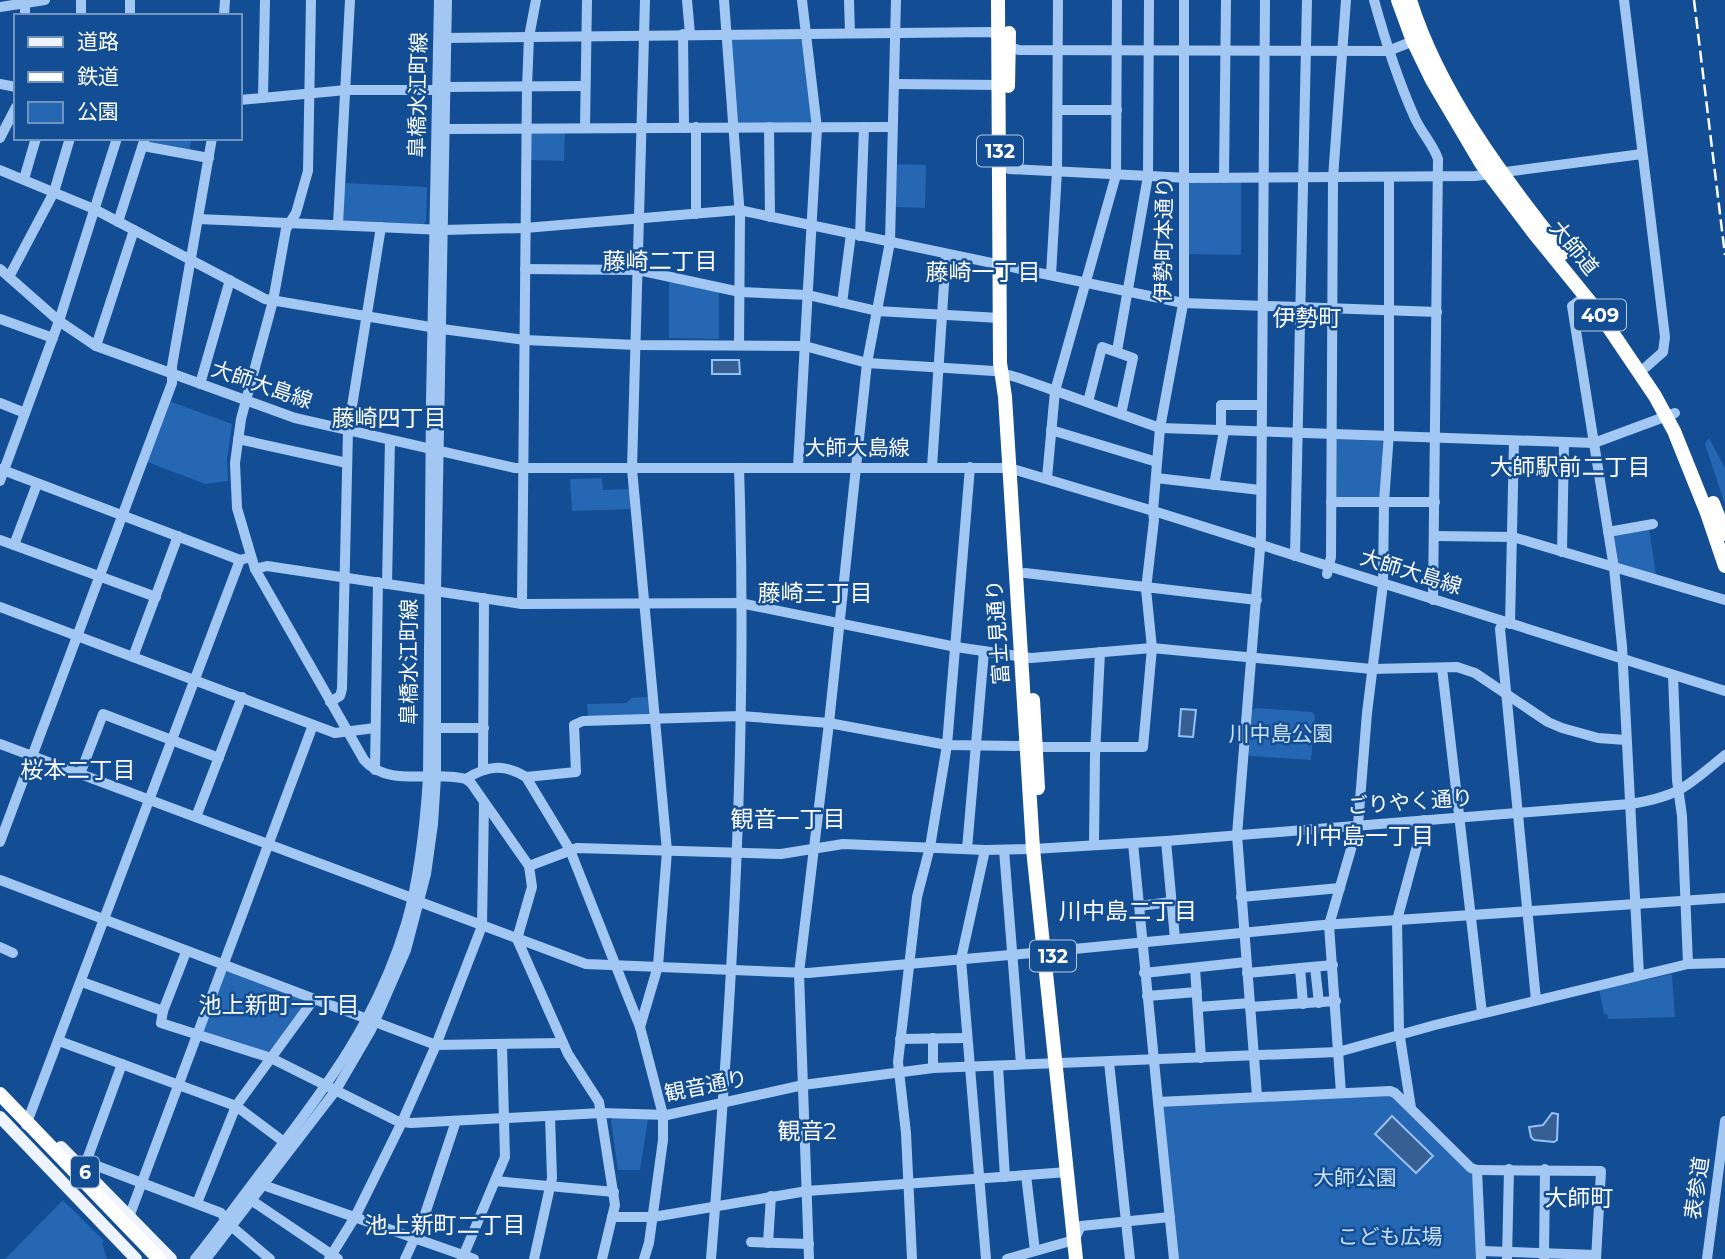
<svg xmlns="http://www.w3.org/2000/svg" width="1725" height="1259" font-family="Montserrat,'Noto Sans JP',sans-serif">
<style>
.green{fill:#2567b2}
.water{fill:#366094;stroke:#94c2f5;stroke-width:2}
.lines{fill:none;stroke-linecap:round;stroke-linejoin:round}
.minor{stroke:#a2c7f2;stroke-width:10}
.major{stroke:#edf4ff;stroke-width:12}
.highway{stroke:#fff;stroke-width:14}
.rail{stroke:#fff;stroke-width:2.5;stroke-dasharray:12 5;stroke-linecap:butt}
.highway-bridge{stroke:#fff;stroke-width:14}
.labels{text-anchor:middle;stroke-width:5;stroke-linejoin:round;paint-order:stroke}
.shield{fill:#134d93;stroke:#b8cadf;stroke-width:2}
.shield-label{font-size:19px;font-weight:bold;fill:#fff}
.street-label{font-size:21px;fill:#fff;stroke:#134d93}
.park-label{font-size:21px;fill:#c9e1fd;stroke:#134d93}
.neighbourhood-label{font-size:23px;fill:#fff;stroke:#134d93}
</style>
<rect width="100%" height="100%" fill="#134d93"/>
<g class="green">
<polygon points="799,38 802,41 812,120 809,123 740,124 736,122 731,42 733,39"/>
<polygon points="531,131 565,132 564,161 531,160"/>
<polygon points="147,138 192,138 189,152 148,144"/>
<polygon points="896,164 926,165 925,208 895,207"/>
<polygon points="1191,182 1241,182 1241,255 1189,254 1189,184"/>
<polygon points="344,183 427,187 426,221 424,224 344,221 342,218"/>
<polygon points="669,281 719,291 719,339 669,338"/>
<polygon points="169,401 232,424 227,459 228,481 205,484 145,461"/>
<polygon points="1709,438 1725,468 1725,505 1705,444"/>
<polygon points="1338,439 1381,441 1383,443 1382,497 1336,499 1334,496 1335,441"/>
<polygon points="602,478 603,490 630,489 630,509 572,511 570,479"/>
<polygon points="1649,528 1656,575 1618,564 1614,536 1615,534"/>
<polygon points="650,697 649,715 588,717 587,704 626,703 632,698"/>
<polygon points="1255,708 1312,712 1315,715 1311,760 1250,756 1248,753 1252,710"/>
<polygon points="228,971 304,1000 305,1003 268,1053 204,1033 202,1030 225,972"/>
<polygon points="1672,974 1675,1017 1608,1019 1607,1014 1604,1014 1599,990"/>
<polygon points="1392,1094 1474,1175 1477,1259 1177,1259 1162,1106"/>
<polygon points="612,1118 648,1119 640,1170 618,1170 611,1121"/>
<polygon points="63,1200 104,1241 102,1243 107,1259 5,1259"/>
</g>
<g class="water">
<polygon points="712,360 739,360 740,374 712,374"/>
<polygon points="1181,709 1196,710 1193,737 1179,736"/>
<polygon points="1552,1113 1558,1114 1557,1140 1554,1142 1534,1140 1531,1137 1529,1127 1543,1125"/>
<polygon points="1392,1116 1433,1156 1416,1173 1375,1134"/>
</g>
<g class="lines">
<g class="minor">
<path d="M311 0 308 171 296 213 286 229 273 301 241 419 235 463 237 508 255 569 364 760C388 788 434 770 466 779L471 783 529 866 532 887 517 939 568 1054 599 1102 615 1205 602 1259"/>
<polyline points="687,0 690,34"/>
<polyline points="724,0 740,217 739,345"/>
<polyline points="849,0 850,33"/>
<path d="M1374 0C1385 40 1397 78 1414 116 1420 131 1433 144 1438 159L1433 600"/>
<polyline points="1624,0 1665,337 1663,352 1646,367"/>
<polyline points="0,7 45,0"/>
<polyline points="25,16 25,0"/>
<polyline points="81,16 81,0"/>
<polyline points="130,16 130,0"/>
<polyline points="224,16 225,0"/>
<polyline points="683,34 684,128"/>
<path d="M442 38 990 32C1002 35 1006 48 1019 50L1388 51 1416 40"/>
<polyline points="0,84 16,87"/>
<polyline points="894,84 1000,85"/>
<polyline points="445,87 585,86"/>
<polyline points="263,98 265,0"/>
<polyline points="240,100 346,90 438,90"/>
<polyline points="1058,110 1117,110"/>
<polyline points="769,127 770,217"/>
<polyline points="585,128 587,0"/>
<polyline points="445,129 892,127"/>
<polyline points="0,138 16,107"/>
<polyline points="143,146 209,158"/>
<polyline points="1009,169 1189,178 1475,176 1642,154"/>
<polyline points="0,170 94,209 265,299 442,329 525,340 636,345 805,346 867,363 994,371 1019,378 1160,428 1594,443 1675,413"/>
<polyline points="1224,178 1226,0"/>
<polyline points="24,179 36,138"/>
<polyline points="696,214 696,127"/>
<polyline points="198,219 443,230 525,228 739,210 1183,303 1437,312"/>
<polyline points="118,222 145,138"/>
<polyline points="338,224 350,0"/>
<polyline points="860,236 864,127"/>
<polyline points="0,269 59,321 96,346 295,418 515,468 1009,468 1160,513 1725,691"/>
<polyline points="525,269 638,270 740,292 808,295 877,311 1000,318"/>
<polyline points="1051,275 1057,171 1058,0"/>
<polyline points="9,277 54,192 70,138"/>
<polyline points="1586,296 1572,306 1614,568 1622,646 1639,975"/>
<polyline points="842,303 851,234"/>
<polyline points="0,319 53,338"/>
<polyline points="96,346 134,230"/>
<polyline points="1117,351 1148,176 1149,0"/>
<polyline points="200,384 230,280"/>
<polyline points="1088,402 1102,347 1133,358 1121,414"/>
<polyline points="0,403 25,413"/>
<polyline points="1051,430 1157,462"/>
<polyline points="1221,431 1221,405 1262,405"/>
<polyline points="238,439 347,463"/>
<polyline points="798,467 817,128 802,0"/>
<polyline points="932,467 946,254"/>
<polyline points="0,469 240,560"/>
<polyline points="1047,478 1055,391 1116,175 1117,0"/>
<polyline points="1156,478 1260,490"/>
<polyline points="0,481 59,321 117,138"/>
<polyline points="1214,485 1224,431"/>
<polyline points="1331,502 1435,502"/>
<polyline points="1608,532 1653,524"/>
<polyline points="1435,536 1513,537 1725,600"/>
<polyline points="0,540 156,597"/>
<polyline points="14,545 37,484"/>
<polyline points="1562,552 1564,443"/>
<polyline points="1295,556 1307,0"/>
<polyline points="255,569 267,566 522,604 740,603 956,647 1031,658 1152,648 1372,669 1457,667 1475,673 1548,722 1562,728 1598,738 1626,740"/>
<polyline points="1025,573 1257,600"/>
<polyline points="1327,574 1331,557 1333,178 1346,0"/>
<polyline points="387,584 390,440"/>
<polyline points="522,604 527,87 529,37 536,0"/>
<polyline points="0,607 335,733 375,728"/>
<polyline points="1503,622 1500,629 1536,1000"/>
<polyline points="1510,624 1514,441"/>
<polyline points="133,657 178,536"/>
<polyline points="1442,668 1482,1013"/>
<polyline points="1673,675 1677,780 1682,816 1688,964"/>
<polyline points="330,702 340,696 342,689 348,431 381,227"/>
<polyline points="436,728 484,728"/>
<polyline points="0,744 412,898"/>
<polyline points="1036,747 1143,747 1152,648 1146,589 1154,520 1153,511 1160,428 1184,299 1184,0"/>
<polyline points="483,768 484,598"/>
<polyline points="375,770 378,582"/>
<polyline points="80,774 103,714 219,758"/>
<polyline points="526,777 576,772 574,725 583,721 741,716 829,723 947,745 1026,746"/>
<path d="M466 779C486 766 504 763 526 777L570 850 640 1027 663 1115V1140L649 1243 644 1259"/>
<polyline points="196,817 242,697"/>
<polyline points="1166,841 1175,939"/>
<polyline points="0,842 172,383 172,366 212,138"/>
<polyline points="1133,843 1158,1102"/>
<polyline points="1094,845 1095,755 1100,652"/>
<polyline points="967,849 984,651"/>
<polyline points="985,850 961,959 986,1259"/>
<polyline points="1004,850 1021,1064"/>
<path d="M529 866 577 848 781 854 843 844 985 850 1033 849 1166 841 1630 804C1681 796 1687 786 1725 755"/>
<polyline points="0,880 436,1045 563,1043"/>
<polyline points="1241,897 1340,888"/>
<polyline points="420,902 586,964 808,973 1043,952"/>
<polyline points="1139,906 1171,902"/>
<polyline points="0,947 13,953"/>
<polyline points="1053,951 1323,925 1725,898"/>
<polyline points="186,952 163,1011 161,1023 271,1058 397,1121 411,1123 602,1113 667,1115 803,1085 933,1068 1338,1052 1435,1025 1688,964 1725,963"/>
<polyline points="1315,967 1319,1003"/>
<polyline points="1195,968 1201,1058"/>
<polyline points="1300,968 1303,1004"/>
<polyline points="1144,973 1246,962"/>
<polyline points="1247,973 1333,965"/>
<polyline points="82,982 163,1011"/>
<polyline points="1147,996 1197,992"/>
<polyline points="1198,1007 1250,1003"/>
<polyline points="1250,1007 1336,1001"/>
<polyline points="640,1027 658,966 667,851 632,469 645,0"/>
<polyline points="900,1039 967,1038"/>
<polyline points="59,1041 236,1106 284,1142"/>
<polyline points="1109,1062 1130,1259"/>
<polyline points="998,1066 1005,1177"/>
<polyline points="933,1068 933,1038"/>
<polyline points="1341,1093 1329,925 1358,825 1367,713 1383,584 1384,502 1389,433 1389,177"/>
<polyline points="1257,1096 1237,835 1261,536 1265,0"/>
<polyline points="1411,1108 1399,1031 1397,920 1424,820"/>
<polyline points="26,1125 240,560 251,557"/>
<polyline points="85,1165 122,1064"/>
<polyline points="80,1167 92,1164 221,1213 231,1226 270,1259"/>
<polyline points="1477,1170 1601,1171 1596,1259"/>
<polyline points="1026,1175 1035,1251"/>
<polyline points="495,1181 614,1192"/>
<polyline points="263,1185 474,1259"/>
<polyline points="251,1200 338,1259"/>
<polyline points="197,1203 236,1106 314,999"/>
<polyline points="129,1217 313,725"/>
<polyline points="612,1217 653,1217 807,1191 1068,1172"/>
<polyline points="751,1242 809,1244"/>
<polyline points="768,1243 771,1196"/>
<polyline points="1481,1251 1596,1255"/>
<path d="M195 1259C221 1227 244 1194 269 1162 328 1085 378 1018 406 924 420 876 425 826 428 777L431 401 439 0"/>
<polyline points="206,1259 336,1090 371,1030 406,950 426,874 433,824 436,777 436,591 447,0"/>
<polyline points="329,1259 355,1217 402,1122 436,1045 482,926 484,804"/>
<polyline points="405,1259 423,1220 456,1121"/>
<polyline points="462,1259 505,1157 502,1045"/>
<polyline points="534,1259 552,1178 550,1116"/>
<path d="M711 1259C732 996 748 732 739 468"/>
<polyline points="809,1259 799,973 829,723 867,363 890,242 896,0"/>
<polyline points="912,1259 906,1133 898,1062 917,897 930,847 947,745 970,467"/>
<polyline points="1007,1259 1074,1240 1081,1226 1170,1217"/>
<polyline points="1174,1259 1158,1102 1390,1091 1395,1093 1471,1168 1477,1170 1481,1259"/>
<polyline points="1507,1259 1509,1169"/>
<polyline points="1544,1259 1545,1169"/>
<polyline points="1707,1259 1725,1121"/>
</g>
<g class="major">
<polyline points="0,1117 136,1259"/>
<polyline points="61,1147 171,1259"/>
</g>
<g class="highway">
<polyline points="998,0 1000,363 1005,397 1033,849 1076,1259"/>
<polyline points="1398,0 1413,41 1432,80 1481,163 1534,233 1599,313 1655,396 1674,431 1707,513 1725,566"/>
<path d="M1410 0C1438 91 1504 179 1563 253"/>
<polyline points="1008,86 1009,33"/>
<polyline points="1713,503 1725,534"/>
<polyline points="1033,700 1038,788"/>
</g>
<polyline class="rail" points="1694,0 1725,255"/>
<polyline class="highway-bridge" points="0,1094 159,1259"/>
</g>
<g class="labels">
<g class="shield">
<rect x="977" y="135.5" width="46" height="31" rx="5"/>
<rect x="1574" y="299.5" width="52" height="31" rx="5"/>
<rect x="1030" y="940.5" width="46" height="31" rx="5"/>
<rect x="71" y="1156.5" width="28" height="31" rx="5"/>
</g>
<g class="shield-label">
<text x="1000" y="158">132</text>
<text x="1600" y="322">409</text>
<text x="1053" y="963">132</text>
<text x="85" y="1179">6</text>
</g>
<g class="street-label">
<text transform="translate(418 95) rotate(-89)" y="7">皐橋水江町線</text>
<text transform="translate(1164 240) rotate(-89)" y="7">伊勢町本通り</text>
<text transform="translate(1574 248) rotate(51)" y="7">大師道</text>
<text transform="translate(262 385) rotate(19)" y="7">大師大島線</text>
<text x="857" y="455">大師大島線</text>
<text transform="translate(1411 572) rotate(17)" y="7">大師大島線</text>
<text transform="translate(998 632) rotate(-94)" y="7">富士見通り</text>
<text transform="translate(409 662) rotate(-90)" y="7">皐橋水江町線</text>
<text transform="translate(1410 802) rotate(-4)" y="7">ごりやく通り</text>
<text transform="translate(706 1086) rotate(-11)" y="7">観音通り</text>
<text transform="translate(1697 1188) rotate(-82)" y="7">表参道</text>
</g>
<g class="park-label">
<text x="1281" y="741">川中島公園</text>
<text x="1355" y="1185">大師公園</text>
<text x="1390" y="1244">こども広場</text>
</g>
<g class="neighbourhood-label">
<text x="660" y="269">藤崎二丁目</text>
<text x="983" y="280">藤崎一丁目</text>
<text x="1307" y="326">伊勢町</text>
<text x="389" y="426">藤崎四丁目</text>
<text x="1570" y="475">大師駅前二丁目</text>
<text x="815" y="601">藤崎三丁目</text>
<text x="78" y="778">桜本二丁目</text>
<text x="788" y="827">観音一丁目</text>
<text x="1365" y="844">川中島一丁目</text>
<text x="1128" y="919">川中島二丁目</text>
<text x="279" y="1013">池上新町一丁目</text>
<text x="807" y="1139">観音2</text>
<text x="1579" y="1206">大師町</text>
<text x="445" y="1233">池上新町二丁目</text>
</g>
</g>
<rect x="14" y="14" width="228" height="126" fill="#134d93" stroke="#7194be" stroke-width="2"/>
<rect x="28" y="37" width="35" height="10" fill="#edf4ff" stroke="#7194be" stroke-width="2"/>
<text x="77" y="49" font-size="21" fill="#ffffff">道路</text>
<rect x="28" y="72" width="35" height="10" fill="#ffffff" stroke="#7194be" stroke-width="2"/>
<text x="77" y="84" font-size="21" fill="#ffffff">鉄道</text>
<rect x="28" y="102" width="35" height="21" fill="#2567b2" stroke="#7194be" stroke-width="2"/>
<text x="77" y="119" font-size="21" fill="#ffffff">公園</text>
</svg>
